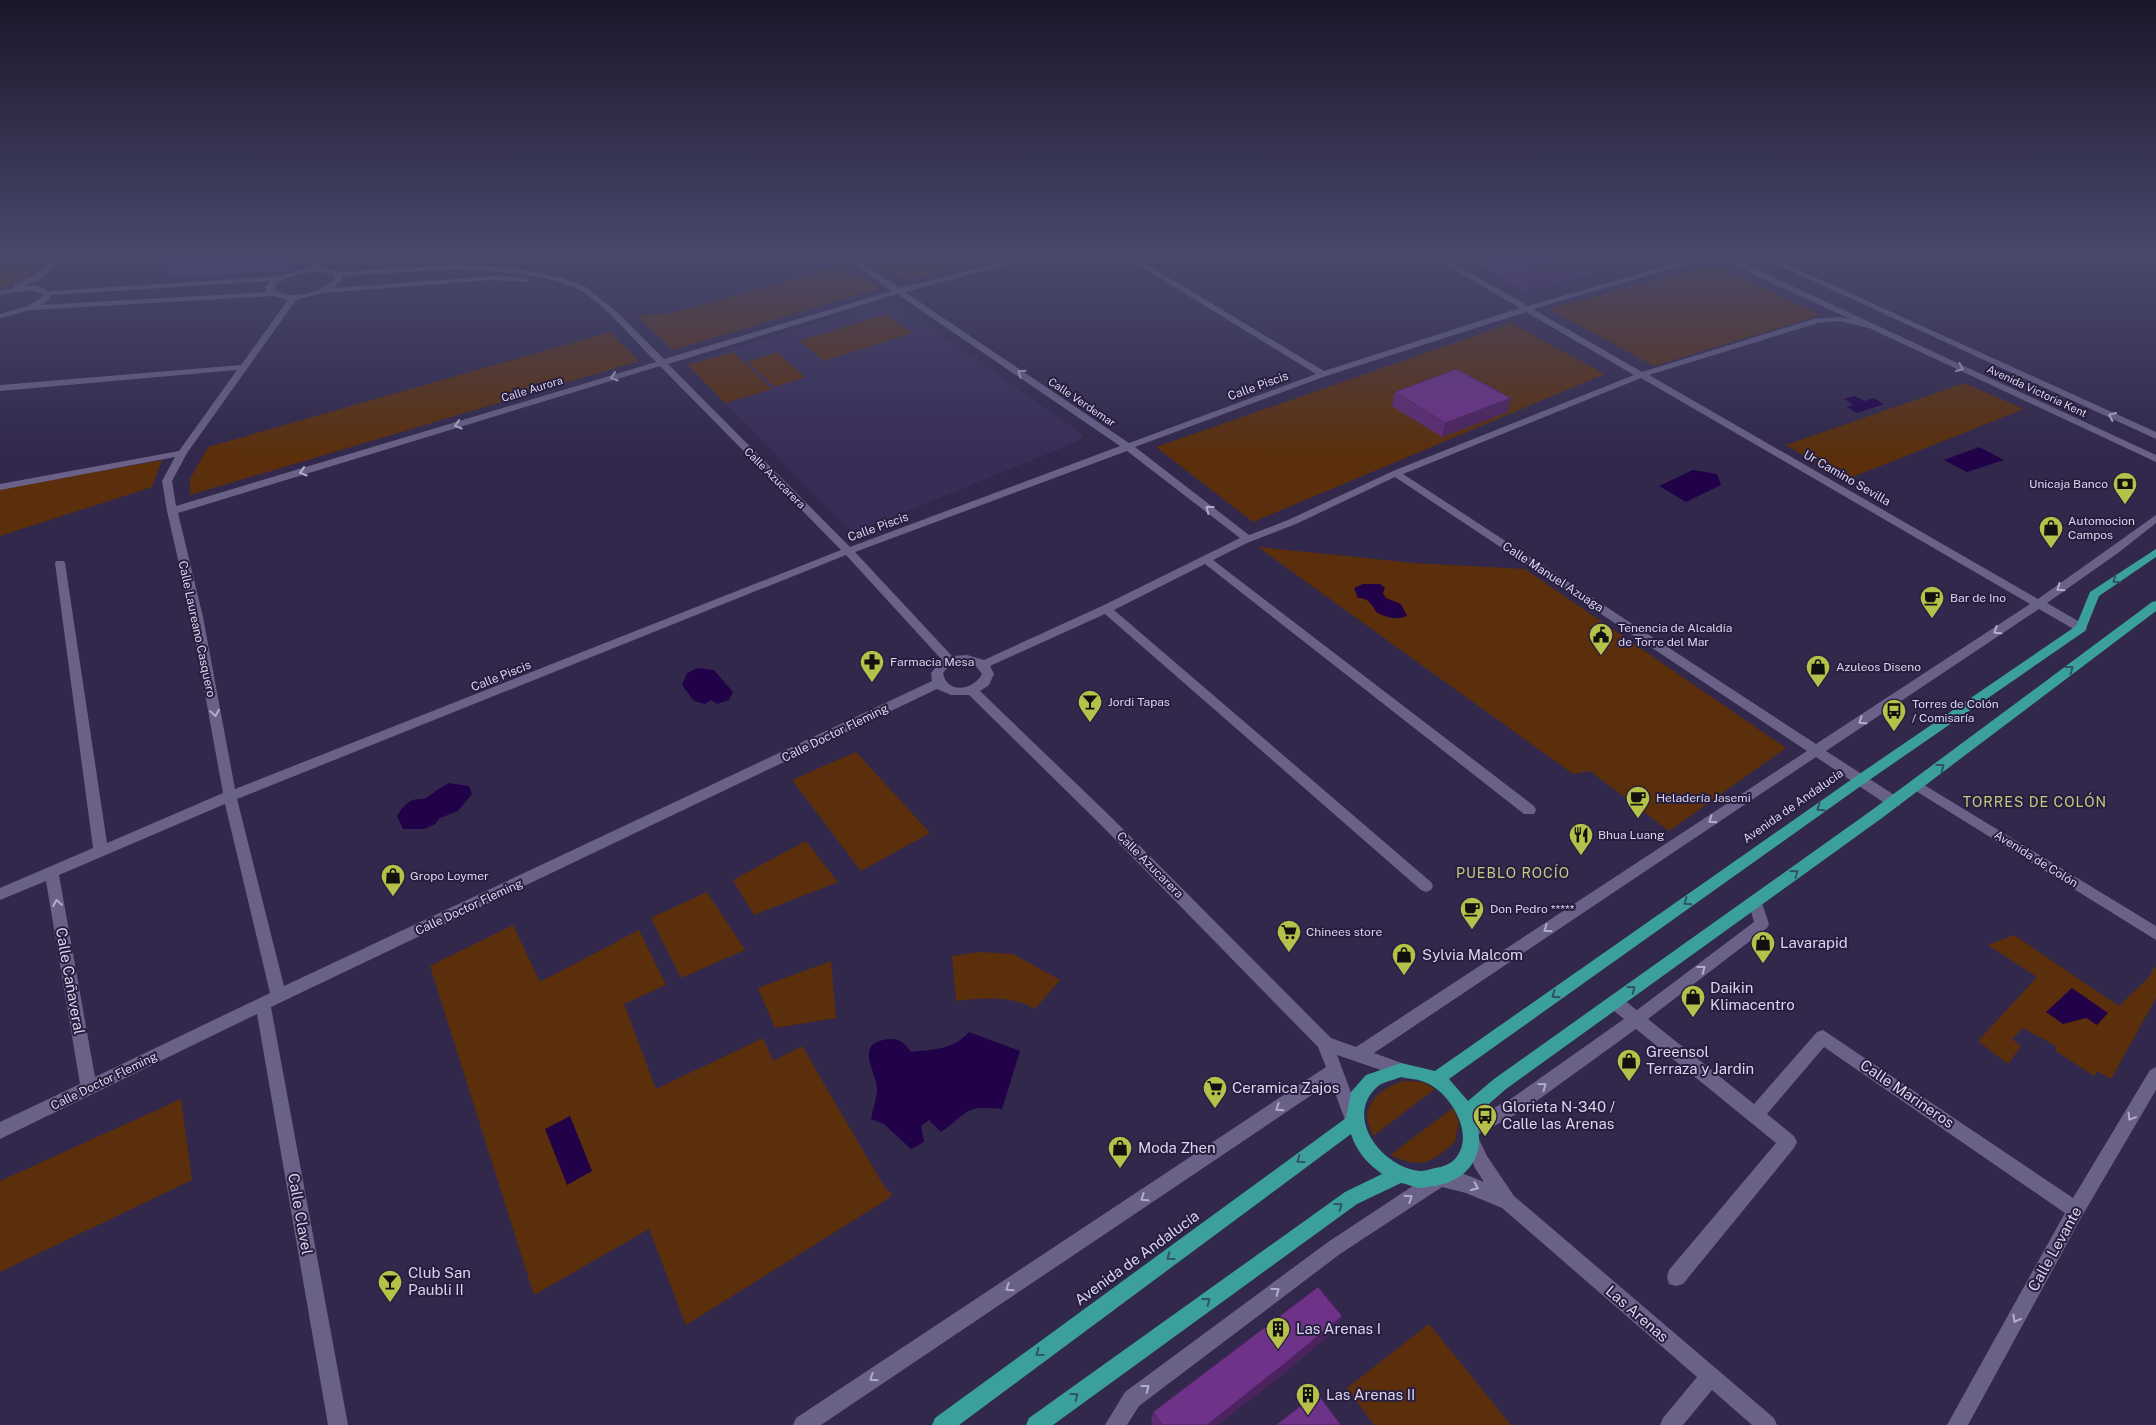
<svg xmlns="http://www.w3.org/2000/svg" width="2156" height="1425" font-family="'Public Sans',sans-serif">
<style>
.built{fill:#382d57}
.green{fill:#5b2f0b}
.water{fill:#210249}
.lines{fill:none;stroke-linecap:round;stroke-linejoin:round}
.minor{fill:#6a6188;fill-rule:evenodd}
.major{fill:#3ba09b;fill-rule:evenodd}
.wall{fill:#5f2b75}
.shaded-wall{fill:#4d235f}
.building{fill:#6e3288;stroke:#4d235f}
.oneway{stroke:#b3adc9}
.oneway2{stroke:#2f5264}
.labels{text-anchor:middle;stroke-width:4;stroke-linejoin:round;paint-order:stroke}
.far-street-label{font-size:11px;fill:#dad6ec;stroke:#271e40}
.street-label{font-size:12px;fill:#dad6ec;stroke:#271e40}
.poi-label{font-size:12px;fill:#dad6ec;stroke:#271e40;text-anchor:start}
.neighbourhood-label{font-size:14px;letter-spacing:1px;fill:#c2cc7f;stroke:#271e40}
.near-poi-label{font-size:15px;fill:#dad6ec;stroke:#271e40;text-anchor:start}
.near-street-label{font-size:15px;fill:#dad6ec;stroke:#271e40}
</style>
<rect width="100%" height="100%" fill="#31284b"/>
<polygon class="built" points="885,302 894,302 1084,435 1079,441 853,533 685,363"/>
<g class="green">
<polygon points="0,255 52,255 26,279 0,289"/>
<polygon points="862,255 1013,255 905,281"/>
<polygon points="844,264 880,288 673,350 637,316 672,313"/>
<polygon points="1715,264 1821,315 1654,366 1548,309"/>
<polygon points="886,314 913,333 824,361 799,341"/>
<polygon points="1511,323 1605,374 1253,522 1156,447"/>
<polygon points="610,332 639,361 190,495 190,479 208,447"/>
<polygon points="733,352 772,389 725,403 688,365"/>
<polygon points="777,352 805,377 775,387 747,362"/>
<polygon points="1964,383 2024,409 1845,480 1786,445"/>
<polygon points="162,460 152,487 0,536 0,489"/>
<polygon points="1258,547 1414,563 1525,569 1786,748 1669,831 1590,771 1573,774"/>
<polygon points="856,752 930,833 861,871 792,780"/>
<polygon points="806,841 838,882 754,915 733,880"/>
<polygon points="707,892 745,950 681,978 651,918"/>
<polygon points="513,925 540,982 639,930 666,985 624,1004 656,1089 763,1038 773,1061 802,1046 885,1188 893,1194 883,1202 686,1325 649,1229 534,1295 430,966"/>
<polygon points="2014,935 2119,1006 2150,976 2154,967 2156,968 2156,998 2111,1079 2097,1071 2094,1076 2056,1051 2056,1046 2023,1028 2012,1039 2021,1046 2008,1064 1978,1041 2037,977 1988,945"/>
<path d="M979 952 1013 954 1060 980 1035 1009C1011 995 982 998 956 1001L952 956Z"/>
<polygon points="831,961 836,1018 775,1028 758,988"/>
<path d="M1404 1081 1423 1082 1435 1089 1373 1136C1371 1130 1367 1121 1367 1116 1369 1096 1388 1086 1404 1081Z"/>
<polygon points="181,1099 192,1180 0,1272 0,1181"/>
<path d="M1453 1108 1459 1121 1455 1142C1429 1164 1423 1169 1390 1155Z"/>
<polygon points="1429,1324 1511,1425 1374,1425 1347,1388"/>
</g>
<g class="water">
<polygon points="1855,396 1865,401 1873,398 1884,404 1857,413 1847,407 1854,405 1844,399"/>
<polygon points="1979,447 2004,460 1967,472 1944,460"/>
<polygon points="1693,470 1717,474 1721,485 1686,502 1659,486"/>
<path d="M1363 584H1380L1385 588 1383 593 1386 598 1401 604 1407 616C1396 621 1386 617 1376 612 1372 604 1368 598 1358 598L1354 588Z"/>
<polygon points="698,668 714,670 733,692 729,700 717,704 711,700 705,704 694,701 682,685 687,673"/>
<path d="M449 783 469 786 472 794 458 811 440 818 435 824 424 829H403L397 816C402 808 407 800 418 799 422 799 425 799 429 796 437 790 440 788 449 783Z"/>
<polygon points="2072,988 2108,1013 2097,1025 2086,1018 2063,1024 2046,1012"/>
<path d="M969 1032 1020 1051 1002 1109C962 1105 970 1112 941 1132L929 1120 921 1126 924 1142 911 1149 884 1124 871 1119C873 1109 877 1098 877 1088 876 1070 853 1043 889 1039 900 1038 906 1044 911 1052 934 1049 953 1050 969 1032Z"/>
<polygon points="570,1116 592,1171 567,1185 545,1129"/>
</g>
<g class="lines">
<g class="minor">
<path d="M58 255H67L39 280 26 286H37L49 291 280 276 312 267 320 255H328L320 267 339 272 453 265 505 267 562 278 586 287 619 314 664 359 892 291 841 255H850L900 288 1030 255H1043L905 292 1129 443 1316 374 1122 255H1131L1324 371 1520 308 1429 255H1439L1528 306 1692 258 1694 255H1702L1700 258 1723 260 1715 255H1725L2156 455V462L1869 328 1839 321 1818 323 1649 375 2038 599 2156 515V523L2118 553 2047 603 2085 625 2087 628 2085 631H2077L2039 609 1826 751 1899 798 1901 802 1899 806H1889L1816 757 1374 1053 1407 1065 1409 1070 1407 1075 1401 1077 1337 1055 1362 1122 1360 1128 1354 1130 1348 1128 1331 1082 821 1425H793L796 1418 1326 1067 1318 1047 1102 826 969 695H951L937 689 271 1007 348 1425H328L257 1014 0 1139V1122L80 1084 46 881 0 900V888L93 848 55 563 56 561H64L65 563 107 843 223 793 191 617 167 511 162 481 175 457 0 490V484L179 451 237 370 0 391V385L241 365 288 300 274 296 31 310 0 318V314L28 306 42 297 43 294 31 290 0 295V291L13 288 14 285 33 276ZM1695 262C1704 262 1726 266 1731 264L1850 319 1839 317 1814 319 1642 372 1533 309ZM453 269C488 271 550 273 581 291 608 308 633 339 656 362L176 506 172 481 187 453 296 300 322 293 493 280 525 282 529 280 525 278 493 276 333 288 342 281 341 276ZM315 271 332 274 335 279C318 293 293 301 274 290L276 284 292 276ZM270 281 265 287 267 292 41 305 49 300 51 295ZM897 294 1120 446 850 547 668 364ZM1526 312 1634 375 1393 471 1288 520 1249 535 1135 447 1326 376ZM660 366 841 550 235 789 203 617 178 513ZM1641 378 2030 604 1816 744 1403 474ZM1127 451 1240 538 1102 606 984 660 967 655 952 656 855 552ZM1395 477 1807 751 1356 1047 1331 1038 1112 818 980 691 989 685 994 674 990 666 1105 614 1421 890 1426 892 1431 890 1433 886 1431 882 1114 610 1205 564 1524 814H1534L1536 810 1534 806 1213 560 1247 543 1296 524ZM846 555 942 660 931 673 932 681 284 986 237 799ZM958 663 976 666 982 674C974 690 947 695 943 673L948 667ZM225 804 270 993 95 1077 59 875Z"/>
<polygon points="1756,255 1766,255 2156,432 2156,439"/>
<polygon points="1916,780 2156,926 2156,940 1911,788 1909,785 1911,782"/>
<path d="M1755 895 1760 897 1769 924 1767 928 1648 1019 1754 1104 1817 1032 1823 1030 2073 1198 2150 1070 2156 1067V1090L2082 1216 1968 1425H1947L2065 1213 1824 1047 1767 1114 1794 1136 1797 1142 1794 1148 1683 1284 1676 1286 1669 1284 1667 1277 1669 1270 1776 1143 1636 1029 1524 1110 1477 1135 1487 1156 1514 1196 1774 1418 1777 1425H1752L1712 1390 1683 1425H1660L1663 1418 1697 1377 1502 1208 1466 1193 1442 1187 1340 1254 1139 1406 1127 1425H1105L1125 1392 1328 1242 1434 1172C1449 1166 1470 1176 1484 1182L1475 1168 1463 1141 1467 1135 1463 1129 1466 1123 1512 1098 1624 1019 1609 1007 1607 1002 1609 997C1620 993 1628 1004 1637 1010L1754 922 1748 901 1750 897Z"/>
</g>
<path class="major" d="M2156 549V557L2099 596 2085 631 1865 783 1449 1079 1468 1101 1494 1079 1872 810 2152 602 2156 601V611L1882 818 1506 1089 1475 1116C1487 1152 1472 1179 1435 1186 1430 1186 1424 1188 1420 1188 1413 1187 1407 1184 1401 1183L1357 1204 1053 1425H1026L1029 1418 1345 1192 1382 1174C1368 1164 1356 1151 1351 1134L959 1425H932L935 1418 1346 1118 1351 1092 1366 1075 1401 1063 1435 1071 1855 777 2076 626 2090 592ZM1401 1077C1409 1079 1419 1079 1427 1083 1451 1094 1476 1135 1455 1159 1450 1164 1443 1167 1435 1168 1430 1169 1425 1171 1420 1171 1383 1168 1343 1118 1377 1087 1382 1082 1394 1080 1401 1077Z"/>
</g>
<g class="wall">
<polygon points="165,255 304,255 293,270 168,278 159,262"/>
<polygon points="1462,255 1663,255 1525,291"/>
<polygon points="1395,392 1511,398 1507,412 1442,437 1392,406"/>
<polygon points="1337,1328 1284,1373 1217,1425 1153,1425 1151,1422 1153,1412"/>
</g>
<g class="shaded-wall">
<polygon points="286,255 304,255 293,270"/>
<polygon points="1575,255 1663,255 1525,291 1532,266"/>
<polygon points="1511,398 1507,412 1442,437 1445,423"/>
<polygon points="1342,1316 1337,1328 1284,1373 1217,1425 1207,1425"/>
</g>
<g class="building">
<polygon points="165,255 269,255 159,262"/>
<polygon points="1512,255 1575,255 1532,266"/>
<polygon points="1456,369 1511,398 1445,423 1395,392"/>
<polygon points="1318,1287 1342,1316 1288,1361 1207,1425 1162,1425 1153,1412"/>
<polygon points="1317,1393 1341,1425 1276,1425"/>
</g>
<defs><path id="oneway-chevron" d="M-2-3.5L2.5 0L-2 3.5" fill="none" stroke-width="1.6" stroke-linecap="round" stroke-linejoin="round" transform="scale(1.25)"/></defs>
<g class="oneway">
<use href="#oneway-chevron" transform="translate(1960 368) rotate(24)"/>
<use href="#oneway-chevron" transform="translate(1021 373) rotate(-146)"/>
<use href="#oneway-chevron" transform="translate(614 377) rotate(163)"/>
<use href="#oneway-chevron" transform="translate(2112 416) rotate(-155)"/>
<use href="#oneway-chevron" transform="translate(458 425) rotate(163)"/>
<use href="#oneway-chevron" transform="translate(303 472) rotate(163)"/>
<use href="#oneway-chevron" transform="translate(1209 509) rotate(-143)"/>
<use href="#oneway-chevron" transform="translate(2060 588) rotate(145)"/>
<use href="#oneway-chevron" transform="translate(1997 631) rotate(147)"/>
<use href="#oneway-chevron" transform="translate(215 713) rotate(80)"/>
<use href="#oneway-chevron" transform="translate(1862 721) rotate(147)"/>
<use href="#oneway-chevron" transform="translate(1712 820) rotate(146)"/>
<use href="#oneway-chevron" transform="translate(57 903) rotate(-100)"/>
<use href="#oneway-chevron" transform="translate(1547 929) rotate(146)"/>
<use href="#oneway-chevron" transform="translate(1702 969) rotate(-37)"/>
<use href="#oneway-chevron" transform="translate(1543 1086) rotate(-36)"/>
<use href="#oneway-chevron" transform="translate(1279 1108) rotate(146)"/>
<use href="#oneway-chevron" transform="translate(2131 1117) rotate(121)"/>
<use href="#oneway-chevron" transform="translate(1475 1187) rotate(24)"/>
<use href="#oneway-chevron" transform="translate(1144 1198) rotate(146)"/>
<use href="#oneway-chevron" transform="translate(1409 1198) rotate(-34)"/>
<use href="#oneway-chevron" transform="translate(1009 1288) rotate(146)"/>
<use href="#oneway-chevron" transform="translate(1276 1291) rotate(-37)"/>
<use href="#oneway-chevron" transform="translate(2016 1319) rotate(119)"/>
<use href="#oneway-chevron" transform="translate(873 1378) rotate(146)"/>
<use href="#oneway-chevron" transform="translate(1146 1388) rotate(-37)"/>
</g>
<g class="oneway2">
<use href="#oneway-chevron" transform="translate(2116 580) rotate(146)"/>
<use href="#oneway-chevron" transform="translate(2070 669) rotate(-37)"/>
<use href="#oneway-chevron" transform="translate(1941 767) rotate(-37)"/>
<use href="#oneway-chevron" transform="translate(1820 808) rotate(145)"/>
<use href="#oneway-chevron" transform="translate(1795 873) rotate(-36)"/>
<use href="#oneway-chevron" transform="translate(1687 902) rotate(145)"/>
<use href="#oneway-chevron" transform="translate(1632 989) rotate(-36)"/>
<use href="#oneway-chevron" transform="translate(1555 995) rotate(145)"/>
<use href="#oneway-chevron" transform="translate(1300 1160) rotate(144)"/>
<use href="#oneway-chevron" transform="translate(1339 1206) rotate(-36)"/>
<use href="#oneway-chevron" transform="translate(1170 1257) rotate(144)"/>
<use href="#oneway-chevron" transform="translate(1207 1301) rotate(-36)"/>
<use href="#oneway-chevron" transform="translate(1039 1353) rotate(144)"/>
<use href="#oneway-chevron" transform="translate(1075 1396) rotate(-36)"/>
</g>
<linearGradient id="sky" x2="0" y2="1"><stop stop-color="#1b1629"/><stop offset="0.56" stop-color="#48486c"/><stop offset="1" stop-color="#48486c" stop-opacity="0"/></linearGradient>
<rect width="2156" height="455" fill="url(#sky)"/>
<defs>
<symbol id="bank-pin" viewBox="-11 -11 22 30"><path d="M0 17L-7.5 6A9.5 9.5 0 1 1 7.5 6Z" fill="#b6c149" stroke="#271e40"/><path d="M-6-4H6V4H-6ZM0-2.3a2.3 2.3 0 1 0 0 4.6a2.3 2.3 0 1 0 0-4.6Z" fill="#111"/></symbol>
<symbol id="shop-pin" viewBox="-11 -11 22 30"><path d="M0 17L-7.5 6A9.5 9.5 0 1 1 7.5 6Z" fill="#b6c149" stroke="#271e40"/><path d="M-5-2.5h2.3a2.7 3.5 0 0 1 5.4 0H5L5.5 6h-11ZM-1.5-2.5h3a1.5 2.3 0 0 0-3 0Z" fill="#111"/></symbol>
<symbol id="cafe-pin" viewBox="-11 -11 22 30"><path d="M0 17L-7.5 6A9.5 9.5 0 1 1 7.5 6Z" fill="#b6c149" stroke="#271e40"/><path d="M-5.5-4.5H6V0H3Q3 3.5 0 3.5H-2.5Q-5.5 3.5-5.5 0ZM3-3.2v2h1.7v-2ZM-6 4.5H4V6H-6Z" fill="#111"/></symbol>
<symbol id="civic-pin" viewBox="-11 -11 22 30"><path d="M0 17L-7.5 6A9.5 9.5 0 1 1 7.5 6Z" fill="#b6c149" stroke="#271e40"/><path d="M-.6-6.5H3V-4.5H.6V-3L4-1V1h2V6H-6V1h2V-1L-.6-3ZM-1.2 2.5V6h2.4V2.5Z" fill="#111"/></symbol>
<symbol id="pharmacy-pin" viewBox="-11 -11 22 30"><path d="M0 17L-7.5 6A9.5 9.5 0 1 1 7.5 6Z" fill="#b6c149" stroke="#271e40"/><path d="M-2-6h4v4h4v4h-4v4h-4v-4h-4v-4h4Z" fill="#111"/></symbol>
<symbol id="bar-pin" viewBox="-11 -11 22 30"><path d="M0 17L-7.5 6A9.5 9.5 0 1 1 7.5 6Z" fill="#b6c149" stroke="#271e40"/><path d="M-6-5H6L.8 .8V4.5H3.5V6h-7V4.5H-.8V.8Z" fill="#111"/></symbol>
<symbol id="bus-pin" viewBox="-11 -11 22 30"><path d="M0 17L-7.5 6A9.5 9.5 0 1 1 7.5 6Z" fill="#b6c149" stroke="#271e40"/><path d="M-5-6H5V4H4V6H2V4H-2V6H-4V4H-5ZM-3.5-4V0h7V-4ZM-3.5 1.2v1.5H-2V1.2ZM2 1.2v1.5H3.5V1.2Z" fill="#111"/></symbol>
<symbol id="restaurant-pin" viewBox="-11 -11 22 30"><path d="M0 17L-7.5 6A9.5 9.5 0 1 1 7.5 6Z" fill="#b6c149" stroke="#271e40"/><path d="M-5-6h1v4h1v-4h1v4h1v-4h1v5L-1.5 .5V6h-2V.5L-5-1ZM5-6V6H3V1.5H1.5Q1.5-4 5-6Z" fill="#111"/></symbol>
<symbol id="supermarket-pin" viewBox="-11 -11 22 30"><path d="M0 17L-7.5 6A9.5 9.5 0 1 1 7.5 6Z" fill="#b6c149" stroke="#271e40"/><path d="M-6-5.5h2.5l.6 2H6L4.5 2H-2.5L-4.4-4H-6ZM-1.5 3.2a1.3 1.3 0 1 0 .1 0ZM3 3.2a1.3 1.3 0 1 0 .1 0Z" fill="#111"/></symbol>
<symbol id="building-pin" viewBox="-11 -11 22 30"><path d="M0 17L-7.5 6A9.5 9.5 0 1 1 7.5 6Z" fill="#b6c149" stroke="#271e40"/><path d="M-4-6H4V6H1V3H-1V6H-4ZM-2.5-4.3h1.7v1.8h-1.7ZM.8-4.3h1.7v1.8H.8ZM-2.5-1h1.7V.8h-1.7ZM.8-1h1.7V.8H.8Z" fill="#111"/></symbol>
</defs>
<g fill-rule="evenodd">
<use href="#bank-pin" x="2111" y="470" width="28" height="38"/>
<use href="#shop-pin" x="2037" y="514" width="28" height="38"/>
<use href="#cafe-pin" x="1918" y="584" width="28" height="38"/>
<use href="#civic-pin" x="1587" y="621" width="28" height="38"/>
<use href="#pharmacy-pin" x="858" y="648" width="28" height="38"/>
<use href="#shop-pin" x="1804" y="653" width="28" height="38"/>
<use href="#bar-pin" x="1076" y="688" width="28" height="38"/>
<use href="#bus-pin" x="1880" y="697" width="28" height="38"/>
<use href="#cafe-pin" x="1624" y="784" width="28" height="38"/>
<use href="#restaurant-pin" x="1567" y="821" width="28" height="38"/>
<use href="#shop-pin" x="379" y="862" width="28" height="38"/>
<use href="#cafe-pin" x="1458" y="895" width="28" height="38"/>
<use href="#supermarket-pin" x="1275" y="918" width="28" height="38"/>
<use href="#shop-pin" x="1749" y="929" width="28" height="38"/>
<use href="#shop-pin" x="1390" y="941" width="28" height="38"/>
<use href="#shop-pin" x="1679" y="983" width="28" height="38"/>
<use href="#shop-pin" x="1615" y="1047" width="28" height="38"/>
<use href="#supermarket-pin" x="1201" y="1074" width="28" height="38"/>
<use href="#bus-pin" x="1471" y="1102" width="28" height="38"/>
<use href="#shop-pin" x="1106" y="1134" width="28" height="38"/>
<use href="#bar-pin" x="376" y="1268" width="28" height="38"/>
<use href="#building-pin" x="1264" y="1315" width="28" height="38"/>
<use href="#building-pin" x="1294" y="1381" width="28" height="38"/>
</g>
<g class="labels">
<g class="far-street-label">
<text transform="translate(532 389) rotate(-17)" y="4">Calle Aurora</text>
<text transform="translate(2037 391) rotate(25)" y="4">Avenida Victoria Kent</text>
<text transform="translate(1082 402) rotate(34)" y="4">Calle Verdemar</text>
<text transform="translate(775 478) rotate(45)" y="4">Calle Azucarera</text>
</g>
<g class="street-label">
<text transform="translate(1258 386) rotate(-20)" y="4">Calle Piscis</text>
<text transform="translate(1847 478) rotate(30)" y="4">Ur Camino Sevilla</text>
<text transform="translate(878 527) rotate(-20)" y="4">Calle Piscis</text>
<text transform="translate(1553 577) rotate(33)" y="4">Calle Manuel Azuaga</text>
<text transform="translate(197 629) rotate(78)" y="4">Calle Laureano Casquero</text>
<text transform="translate(501 676) rotate(-22)" y="4">Calle Piscis</text>
<text transform="translate(835 733) rotate(-26)" y="4">Calle Doctor Fleming</text>
<text transform="translate(1793 806) rotate(-35)" y="4">Avenida de Andalucía</text>
<text transform="translate(2036 859) rotate(32)" y="4">Avenida de Colón</text>
<text transform="translate(1150 865) rotate(45)" y="4">Calle Azucarera</text>
<text transform="translate(469 907) rotate(-25)" y="4">Calle Doctor Fleming</text>
<text transform="translate(104 1081) rotate(-26)" y="4">Calle Doctor Fleming</text>
</g>
<g class="poi-label">
<text x="2108" y="488" text-anchor="end">Unicaja Banco</text>
<text x="2068" y="525">Automocion<tspan x="2068" dy="14">Campos</tspan></text>
<text x="1950" y="602">Bar de Ino</text>
<text x="1618" y="632">Tenencia de Alcaldía<tspan x="1618" dy="14">de Torre del Mar</tspan></text>
<text x="890" y="666">Farmacia Mesa</text>
<text x="1836" y="671">Azuleos Diseno</text>
<text x="1108" y="706">Jordi Tapas</text>
<text x="1912" y="708">Torres de Colón<tspan x="1912" dy="14">/ Comisaría</tspan></text>
<text x="1656" y="802">Heladería Jasemi</text>
<text x="1598" y="839">Bhua Luang</text>
<text x="410" y="880">Gropo Loymer</text>
<text x="1490" y="913">Don Pedro *****</text>
<text x="1306" y="936">Chinees store</text>
</g>
<g class="neighbourhood-label">
<text x="2035" y="807">TORRES DE COLÓN</text>
<text x="1513" y="878">PUEBLO ROCÍO</text>
</g>
<g class="near-poi-label">
<text x="1780" y="948">Lavarapid</text>
<text x="1422" y="960">Sylvia Malcom</text>
<text x="1710" y="993">Daikin<tspan x="1710" dy="17">Klimacentro</tspan></text>
<text x="1646" y="1057">Greensol<tspan x="1646" dy="17">Terraza y Jardin</tspan></text>
<text x="1232" y="1093">Ceramica Zajos</text>
<text x="1502" y="1112">Glorieta N-340 /<tspan x="1502" dy="17">Calle las Arenas</tspan></text>
<text x="1138" y="1153">Moda Zhen</text>
<text x="408" y="1278">Club San<tspan x="408" dy="17">Paubli II</tspan></text>
<text x="1296" y="1334">Las Arenas I</text>
<text x="1326" y="1400">Las Arenas II</text>
</g>
<g class="near-street-label">
<text transform="translate(70 981) rotate(80)" y="5">Calle Cañaveral</text>
<text transform="translate(1907 1094) rotate(34)" y="5">Calle Marineros</text>
<text transform="translate(300 1214) rotate(80)" y="5">Calle Clavel</text>
<text transform="translate(2055 1249) rotate(-61)" y="5">Calle Levante</text>
<text transform="translate(1137 1258) rotate(-36)" y="5">Avenida de Andalucía</text>
<text transform="translate(1637 1314) rotate(41)" y="5">Las Arenas</text>
</g>
</g>
</svg>
